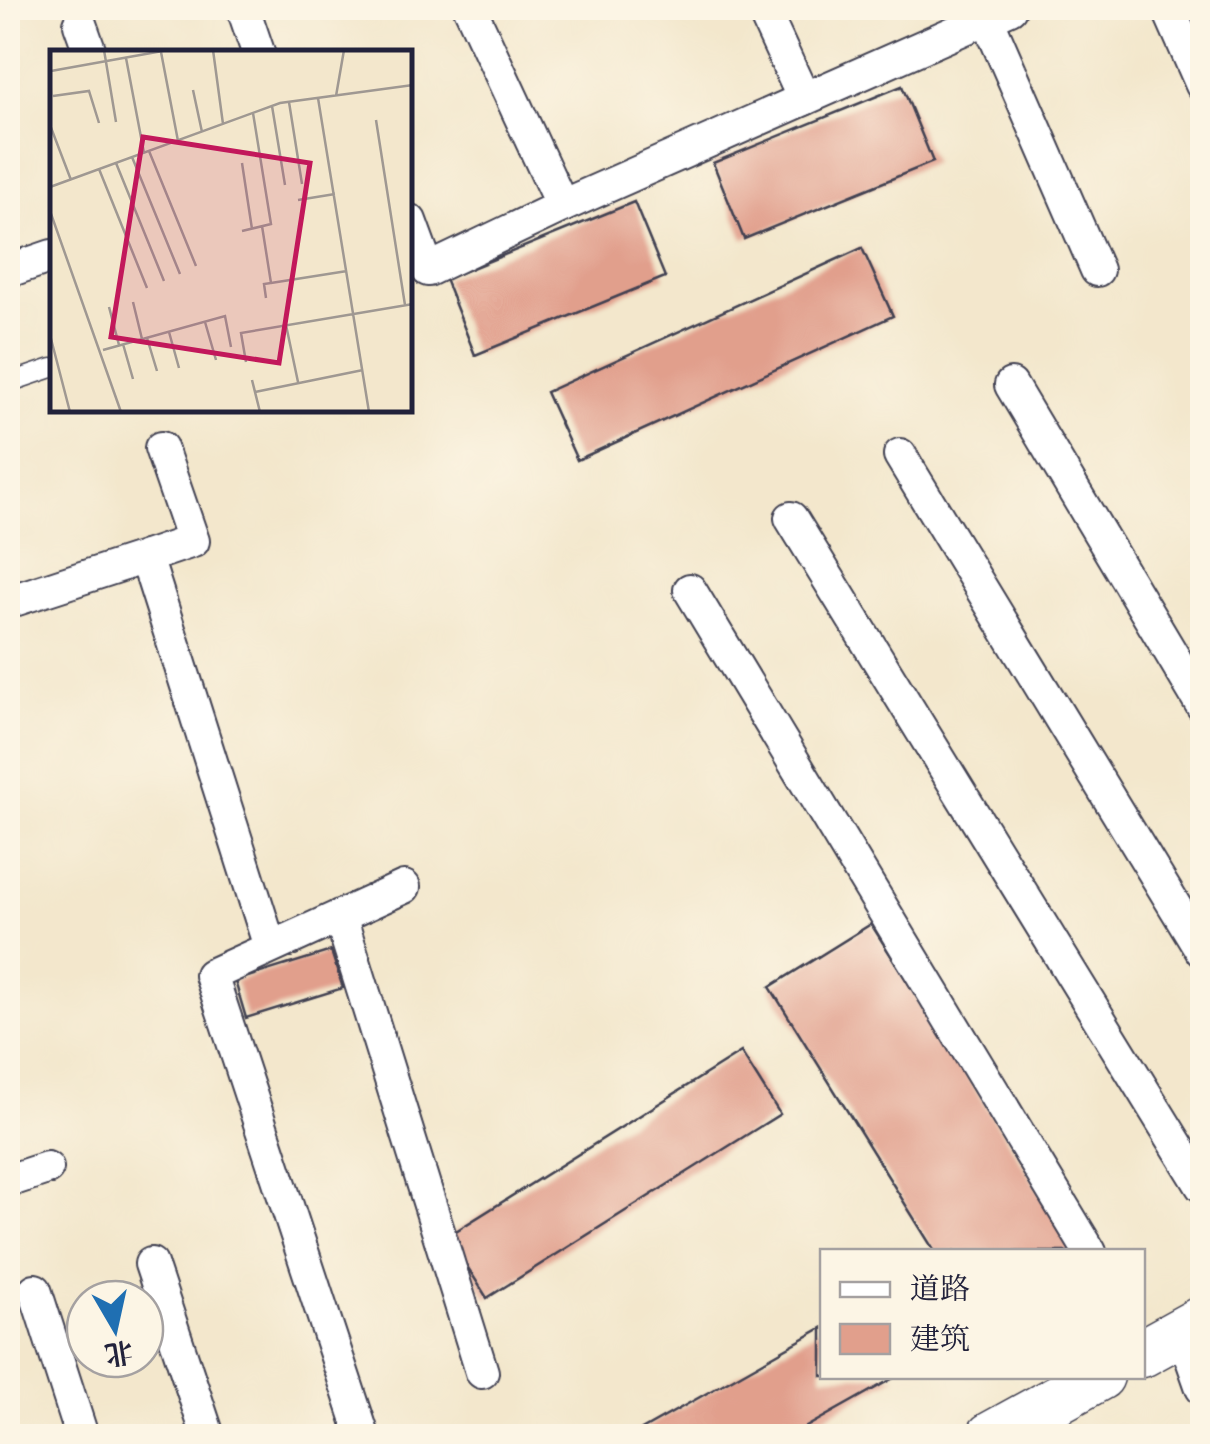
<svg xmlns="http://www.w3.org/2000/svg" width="1210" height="1444" font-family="'Old Standard TT','Noto Serif SC',serif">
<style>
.building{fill:#e19f8c}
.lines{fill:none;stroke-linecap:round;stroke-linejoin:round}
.lane-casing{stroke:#414051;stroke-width:21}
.street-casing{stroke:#414051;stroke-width:36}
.secondary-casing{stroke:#414051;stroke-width:51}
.lane{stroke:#fff;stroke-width:18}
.street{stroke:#fff;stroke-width:32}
.secondary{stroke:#fff;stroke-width:48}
.inset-road{fill:none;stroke:#9f9892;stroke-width:2.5}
.view{fill:#c2185b;fill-opacity:0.15;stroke:#c2185b;stroke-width:5}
.inset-edge{fill:none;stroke:#22223b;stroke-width:5}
</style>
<rect width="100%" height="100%" fill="#fcf5e5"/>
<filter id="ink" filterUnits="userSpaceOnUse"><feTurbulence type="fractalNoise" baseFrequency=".01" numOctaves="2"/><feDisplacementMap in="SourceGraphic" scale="20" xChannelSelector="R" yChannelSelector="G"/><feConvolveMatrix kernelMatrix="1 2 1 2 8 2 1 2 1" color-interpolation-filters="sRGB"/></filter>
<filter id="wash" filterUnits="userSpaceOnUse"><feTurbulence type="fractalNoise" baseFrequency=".0048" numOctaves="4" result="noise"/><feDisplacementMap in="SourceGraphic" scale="40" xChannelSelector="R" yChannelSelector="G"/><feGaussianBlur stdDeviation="2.25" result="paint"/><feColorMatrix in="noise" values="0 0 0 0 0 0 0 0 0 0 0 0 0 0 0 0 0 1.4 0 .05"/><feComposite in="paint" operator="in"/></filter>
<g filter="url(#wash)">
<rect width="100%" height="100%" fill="#f3e7cc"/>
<g id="blocks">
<g class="building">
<polygon points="902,86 933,162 744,239 713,163"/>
<polygon points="634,202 665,277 475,355 445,279"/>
<polygon points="862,248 893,316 577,460 546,392"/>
<polygon points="871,924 1078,1252 935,1252 770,987"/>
<polygon points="331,951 343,988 246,1018 235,981"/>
<polygon points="741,1052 780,1114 487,1298 448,1236"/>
<polygon points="822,1328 822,1376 897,1376 790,1436 631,1436"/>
</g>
</g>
</g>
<g filter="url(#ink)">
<use href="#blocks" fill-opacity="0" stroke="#414051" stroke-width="2.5"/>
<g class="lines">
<defs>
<polyline id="lane" points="8,383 52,368"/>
<g id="street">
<polyline points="243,8 258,52"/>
<polyline points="470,8 562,206"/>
<polyline points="762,8 804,99"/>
<polyline points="1168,8 1202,85"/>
<polyline points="987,18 1097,270"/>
<polyline points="80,24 90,52"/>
<polyline points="410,221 428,270 562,206 1010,8"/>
<polyline points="8,271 52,256"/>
<polyline points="1011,385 1202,705"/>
<polyline points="161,448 193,541 146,557 270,947"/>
<polyline points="900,455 1202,951"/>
<polyline points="791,518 1202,1186"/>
<polyline points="690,590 1090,1252"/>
<polyline points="8,602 146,557"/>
<polyline points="340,916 482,1372"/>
<polyline points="8,1181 47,1168"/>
<polyline points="151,1264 208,1436"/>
<polyline points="35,1290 82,1436"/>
<polyline points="1182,1331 1202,1388"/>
<polyline points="363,1436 211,975 404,887"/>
</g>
<g id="secondary">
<polyline points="1142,1353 1202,1320"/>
<polyline points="991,1436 1100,1376"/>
</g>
</defs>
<use href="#lane" class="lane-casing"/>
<use href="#street" class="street-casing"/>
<use href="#secondary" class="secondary-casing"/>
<use href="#lane" class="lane"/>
<use href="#street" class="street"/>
<use href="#secondary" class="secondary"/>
</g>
</g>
<g transform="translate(50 50)">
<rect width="362" height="362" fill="#f3e7cc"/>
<path class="inset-road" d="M54 0 66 72M163 0 173 74M111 2 128 91M76 8 94 103M0 9 1 47M1 21 118 0M143 40 152 82M3 46 39 41 49 73M286 46 294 0M268 48 319 362M239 52 252 134M222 56 235 135M326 70 355 255M0 75 21 130M99 101 146 216M82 107 130 224M66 113 114 231M192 113 202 179M49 119 97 238M0 137 230 53 363 35M248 150 285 144M0 161 71 362M212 176 221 233 214 234 216 248M192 181 221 174 203 63M221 233 297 221M83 252 92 289M59 257 69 295M155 272 166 310M236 275 248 332M119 282 129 318M0 285 20 362M97 288 107 321M73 294 83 329M53 300 175 266 181 297M196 312 191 283 363 254M202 330 210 362M205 342 313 320"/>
<path class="view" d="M93 87 260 113 229 313 61 287Z"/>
<rect width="362" height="362" class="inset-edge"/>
</g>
<rect width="1210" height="1444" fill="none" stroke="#fcf5e5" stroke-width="40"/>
<rect x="820" y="1249" width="325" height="130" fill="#fcf5e5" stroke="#a5a1a1" stroke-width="2.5"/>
<rect x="840" y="1282" width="50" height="15" fill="#ffffff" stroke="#a5a1a1" stroke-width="2.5"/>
<text x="910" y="1299" font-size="30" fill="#22223b">道路</text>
<rect x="840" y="1324" width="50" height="30" fill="#e19f8c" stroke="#a5a1a1" stroke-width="2.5"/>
<text x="910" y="1349" font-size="30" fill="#22223b">建筑</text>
<g transform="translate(115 1329) rotate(171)"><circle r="48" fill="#fcf5e5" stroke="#a5a1a1" stroke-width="2.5"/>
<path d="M0-8L18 38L0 25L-18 38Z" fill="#1f6fb2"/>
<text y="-15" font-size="28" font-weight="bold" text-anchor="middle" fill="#22223b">北</text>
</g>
</svg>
